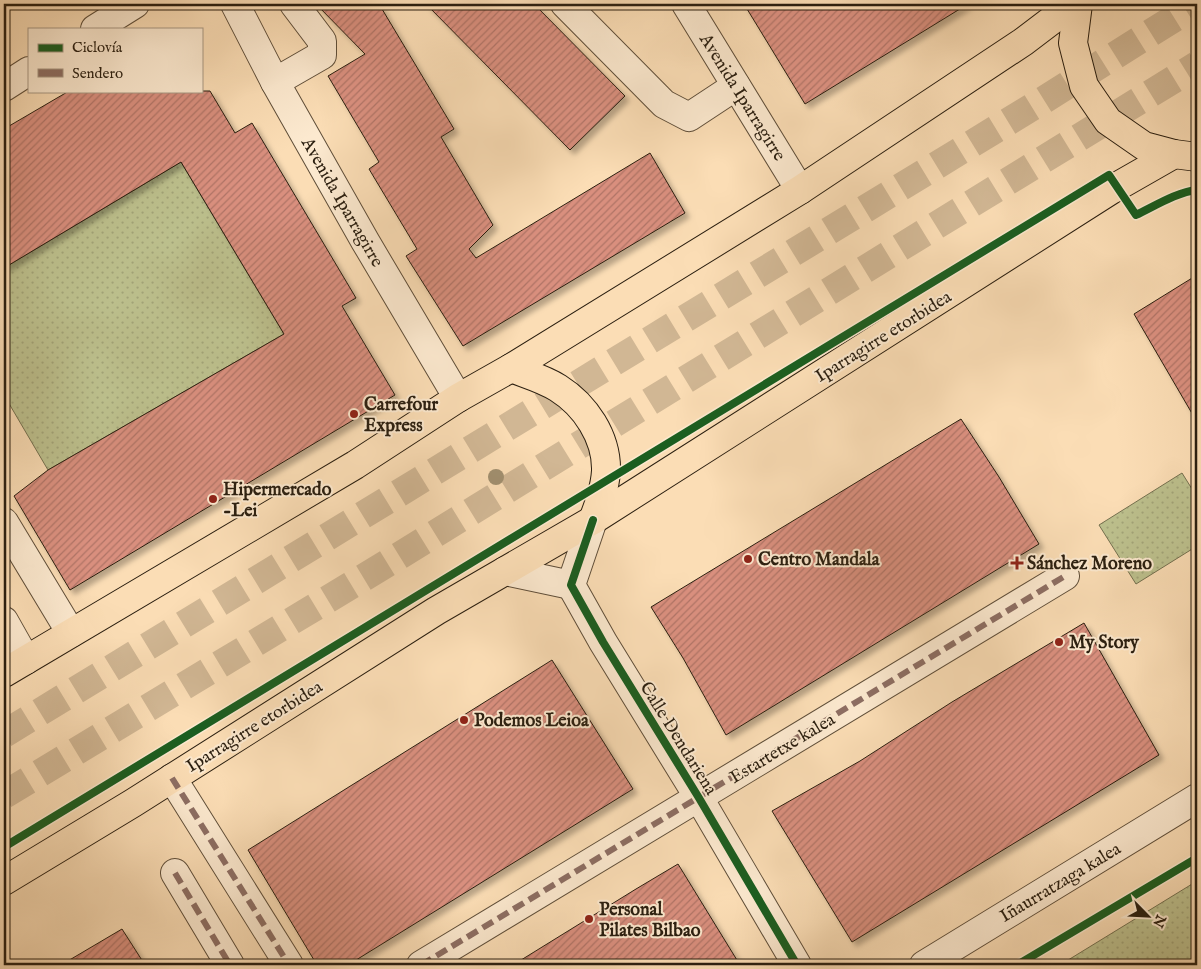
<svg xmlns="http://www.w3.org/2000/svg" width="1201" height="969" font-family="'IM FELL English',serif">
<style>
.park{fill:url(#park-dots);stroke:#74704f}
.building{fill:url(#building-hatch);stroke:#2b1f10;filter:url(#shadow)}
.lines{fill:none;stroke-linecap:round;stroke-linejoin:round}
.highway-tunnel{stroke:#d1b794;stroke-width:28;stroke-dasharray:28 14;stroke-linecap:butt}
.minor-casing{stroke:#5f4e39;stroke-width:30}
.major-casing{stroke:#2b1f10;stroke-width:30}
.minor{stroke:#fce9cf;stroke-width:28}
.major{stroke:#fbddb5;stroke-width:28}
.quiet{stroke:#8d6e63;stroke-width:6;stroke-dasharray:12 6;stroke-linecap:butt}
.cycleway-casing{stroke:#fce9cf;stroke-width:11}
.cycleway{stroke:#1b5e20;stroke-width:8}
.tree{fill:#a18f6f}
.poi-dot{fill:#8f2418;stroke:#fce9cf;stroke-width:2}
.labels{text-anchor:middle;stroke-width:4;stroke-linejoin:round;paint-order:stroke}
.street-label{font-size:18px;fill:#2b1f10;stroke:#fce9cf}
.poi-label{font-size:18px;font-weight:bold;fill:#2b1f10;stroke:#fce9cf;text-anchor:start}
</style>
<defs>
<pattern id="park-dots" width="8" height="8" patternUnits="userSpaceOnUse" patternTransform="scale(1.25)"><rect width="8" height="8" fill="#bdc18e"/><path d="M2 2h.1M6 6h.1" fill="none" stroke="#a3a579" stroke-width="1.8" stroke-linecap="round"/></pattern>
<pattern id="building-hatch" width="6" height="6" patternUnits="userSpaceOnUse" patternTransform="scale(1.25)"><rect width="6" height="6" fill="#d98f7e"/><path d="M-1 1l2-2M0 6l6-6M5 7l2-2" fill="none" stroke="#b07466"/></pattern>
<filter id="shadow"><feDropShadow dx="4.5" dy="4.5" stdDeviation="2.5" flood-color="#0004"/></filter>
</defs>
<rect width="100%" height="100%" fill="#fbddb5"/>
<filter id="stains"><feTurbulence type="fractalNoise" baseFrequency=".004" numOctaves="4"/><feColorMatrix values="0 0 0 0 .2 0 0 0 0 .09 0 0 0 0 .02 0 0 0 .5 -.17"/></filter>
<radialGradient id="worn" r=".72"><stop offset=".6" stop-color="#630" stop-opacity="0"/><stop offset="1" stop-color="#630" stop-opacity=".3"/></radialGradient>
<g class="park">
<polygon points="181,162 284,334 48,470 4,395 4,268"/>
<polygon points="1182,473 1197,497 1197,546 1136,584 1099,525"/>
<polygon points="1197,881 1197,965 1060,965"/>
</g>
<g class="building">
<polygon points="316,4 379,4 454,129 441,137 493,225 469,249 476,258 650,153 685,213 463,346 406,256 417,249 369,169 379,162 328,76 365,54"/>
<polygon points="426,4 534,4 625,96 570,150"/>
<polygon points="744,4 968,4 805,104"/>
<polygon points="69,91 210,91 235,133 252,123 356,298 342,306 395,395 70,590 14,496 48,470 284,334 181,162 4,268 4,129"/>
<polygon points="1197,275 1197,422 1134,314"/>
<polygon points="961,419 999,477 1039,544 726,735 683,658 651,607"/>
<polygon points="1084,623 1159,755 852,942 772,811 860,761 952,702"/>
<polygon points="552,660 633,789 348,965 317,965 248,850"/>
<polygon points="678,864 740,965 513,965 636,889"/>
<polygon points="122,929 145,965 61,965"/>
</g>
<g class="lines">
<g class="highway-tunnel">
<polyline points="4,734 1042,101 1197,4"/>
<polyline points="4,795 386,564 1197,65"/>
</g>
<defs>
<g id="minor">
<polyline points="235,4 275,82 365,241 458,398"/>
<polyline points="565,4 664,104 689,117 736,86"/>
<polyline points="686,4 800,190"/>
<polyline points="95,29 135,4"/>
<polyline points="275,82 322,55 322,41 294,4"/>
<polyline points="4,87 29,71"/>
<polyline points="593,520 571,585 603,642 699,798 797,965"/>
<polyline points="4,522 71,633"/>
<polyline points="505,571 571,585"/>
<polyline points="4,621 26,660"/>
<polyline points="172,778 289,965"/>
<polyline points="175,873 230,965"/>
<polyline points="421,965 1065,576"/>
<polyline points="924,965 1197,798"/>
</g>
<g id="major">
<polyline points="1078,4 1073,43 1084,86 1108,121 1144,146 1174,154 1197,157"/>
<path d="M511 368C526 374 544 379 558 388 585 405 607 437 606 471 605 488 599 504 593 520"/>
<polyline points="4,673 355,465 458,398 511,368 800,190 1023,42 1073,4"/>
<polyline points="4,881 133,803 436,611 593,520 1111,190 1174,154"/>
</g>
</defs>
<use href="#minor" class="minor-casing"/>
<use href="#major" class="major-casing"/>
<use href="#minor" class="minor"/>
<use href="#major" class="major"/>
<g class="quiet">
<polyline points="172,778 289,965"/>
<polyline points="175,873 230,965"/>
<polyline points="421,965 1065,576"/>
</g>
<defs>
<g id="cycleway">
<polyline points="593,520 571,585 603,642 699,798 797,965"/>
<path d="M4 847 1109 175 1136 215C1155 206 1177 192 1197 190"/>
<polyline points="1017,965 1197,858"/>
</g>
</defs>
<use href="#cycleway" class="cycleway-casing"/>
<use href="#cycleway" class="cycleway"/>
</g>
<circle class="tree" cx="496" cy="477" r="8"/>
<g class="poi-dot">
<circle cx="354" cy="414" r="5"/>
<circle cx="213" cy="499" r="5"/>
<circle cx="748" cy="559" r="5"/>
<path d="M1014.5 555.5h5v5h5v5h-5v5h-5v-5h-5v-5h5z"/>
<circle cx="1059" cy="642" r="5"/>
<circle cx="464" cy="720" r="5"/>
<circle cx="589" cy="919" r="5"/>
</g>
<g class="labels">
<g class="street-label">
<text transform="translate(743 97) rotate(58)" y="6">Avenida Iparragirre</text>
<text transform="translate(343 202) rotate(60)" y="6">Avenida Iparragirre</text>
<text transform="translate(883 336) rotate(-32)" y="6">Iparragirre etorbidea</text>
<text transform="translate(254 726) rotate(-32)" y="6">Iparragirre etorbidea</text>
<text transform="translate(679 738) rotate(58)" y="6">Calle Dendariena</text>
<text transform="translate(782 748) rotate(-31)" y="6">Estartetxe kalea</text>
<text transform="translate(1060 882) rotate(-31)" y="6">Iñaurratzaga kalea</text>
</g>
<g class="poi-label">
<text x="364" y="410">Carrefour<tspan x="364" dy="21">Express</tspan></text>
<text x="223" y="495">Hipermercado<tspan x="223" dy="21">-Lei</tspan></text>
<text x="758" y="565">Centro Mandala</text>
<text x="1027" y="569">Sánchez Moreno</text>
<text x="1069" y="648">My Story</text>
<text x="474" y="726">Podemos Leioa</text>
<text x="599" y="915">Personal<tspan x="599" dy="21">Pilates Bilbao</tspan></text>
</g>
</g>
<rect width="1201" height="969" fill="none" stroke="#fbddb5" stroke-width="20"/>
<rect x="5" y="5" width="1191" height="959" fill="none" stroke="#2b1f10" stroke-width="2.5"/>
<rect x="10" y="10" width="1181" height="949" fill="none" stroke="#2b1f10"/>
<rect x="28" y="28" width="175" height="65" fill="#fce9cf" stroke="#a89883"/>
<rect x="38" y="44" width="25" height="8" fill="#1b5e20" stroke="#a89883"/>
<text x="72" y="52" font-size="15" fill="#2b1f10">Ciclovía</text>
<rect x="38" y="69" width="25" height="8" fill="#8d6e63" stroke="#a89883"/>
<text x="72" y="78" font-size="15" fill="#2b1f10">Sendero</text>
<g transform="translate(1148 916) rotate(114)" stroke="#fce9cf" stroke-width="4" paint-order="stroke">
<path d="M0-4L9 19L0 12L-9 19Z" fill="#2b1f10"/>
<text y="-8" font-size="14" font-weight="bold" text-anchor="middle" fill="#2b1f10">N</text>
</g>
<rect width="100%" height="100%" filter="url(#stains)"/>
<rect width="100%" height="100%" fill="url(#worn)"/>
</svg>
